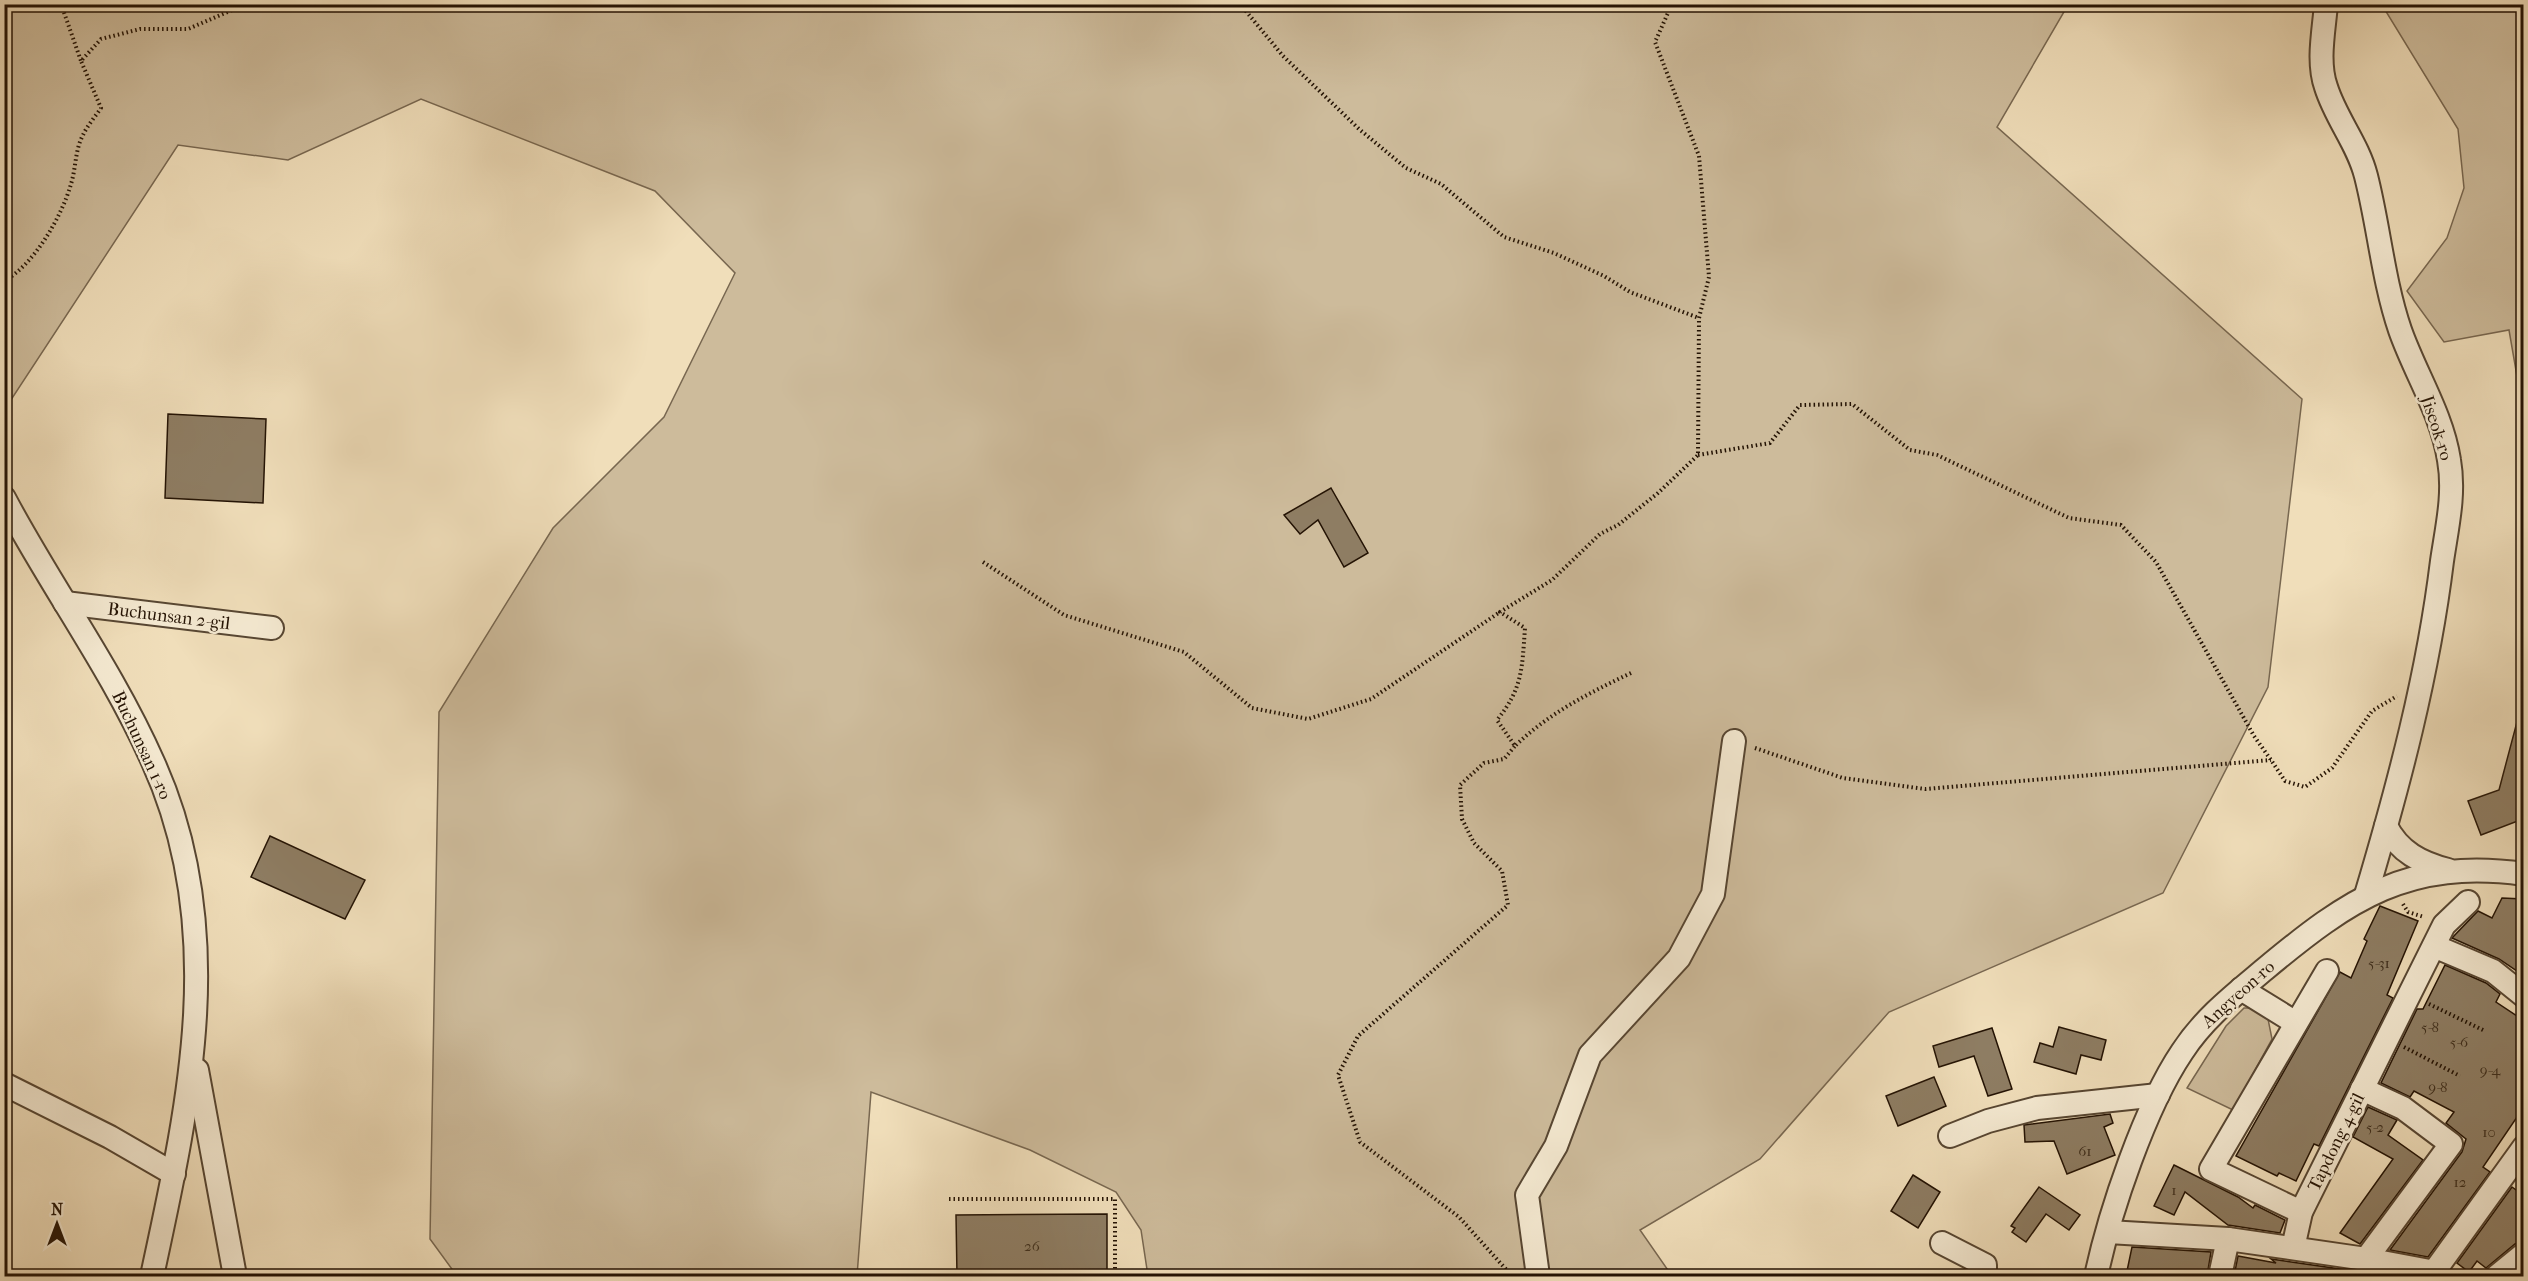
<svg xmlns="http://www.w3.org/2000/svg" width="2528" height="1281" font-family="'IM FELL French Canon',serif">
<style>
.green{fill:#cdbb9b;stroke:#786750;stroke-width:1.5}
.building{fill:#8e7d63;stroke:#241304;stroke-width:1.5}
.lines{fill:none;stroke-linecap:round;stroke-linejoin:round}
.minor-casing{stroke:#574632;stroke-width:26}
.path{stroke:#241304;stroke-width:4;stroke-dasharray:1.5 3;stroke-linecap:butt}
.minor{stroke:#f5ead2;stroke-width:22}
.labels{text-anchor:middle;stroke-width:5;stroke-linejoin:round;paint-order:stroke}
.number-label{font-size:15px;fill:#3e2e1c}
.street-label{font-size:18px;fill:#241304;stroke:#f5ead2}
</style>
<rect width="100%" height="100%" fill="#f0deba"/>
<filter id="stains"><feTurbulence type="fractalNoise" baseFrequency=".00333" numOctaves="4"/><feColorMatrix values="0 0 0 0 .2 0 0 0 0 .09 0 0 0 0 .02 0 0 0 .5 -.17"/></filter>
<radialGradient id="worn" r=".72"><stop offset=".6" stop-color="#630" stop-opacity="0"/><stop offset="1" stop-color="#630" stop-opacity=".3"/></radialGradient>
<g class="green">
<polygon points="5,4 2068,5 1997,127 2302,399 2268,687 2163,893 1889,1012 1760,1159 1640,1230 1672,1276 1148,1276 1141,1230 1116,1192 1030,1150 871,1092 857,1276 457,1276 430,1239 439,712 553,528 664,417 735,273 655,191 421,99 288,160 178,145 5,409"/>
<polygon points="2382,5 2523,5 2523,388 2519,388 2509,330 2444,342 2407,291 2447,238 2464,188 2458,129"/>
<polygon points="2244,1008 2259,1008 2267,1014 2272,1039 2233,1110 2187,1088 2226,1026"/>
</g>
<g class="building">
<polygon points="168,414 266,419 263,503 165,498"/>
<polygon points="1331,488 1368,553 1344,567 1318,520 1300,534 1284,515"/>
<polygon points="2518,718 2523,719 2523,819 2481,835 2468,801 2499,790"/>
<polygon points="270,836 365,880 345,919 251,877"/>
<polygon points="2502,898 2523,899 2523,975 2499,959 2452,938 2478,911 2492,918"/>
<polygon points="2380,906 2418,921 2387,995 2393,998 2319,1146 2314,1144 2296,1181 2279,1173 2277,1176 2236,1156 2340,972 2351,978 2367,941 2364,939"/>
<polygon points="2445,965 2486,983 2500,994 2496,1002 2523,1020 2523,1121 2517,1117 2483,1167 2490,1172 2428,1257 2390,1250 2462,1152 2466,1139 2446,1123 2454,1112 2414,1091 2410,1097 2381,1083 2417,1009 2423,1009"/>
<polygon points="2059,1027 2106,1040 2101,1060 2081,1055 2076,1074 2034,1062 2040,1043 2053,1047"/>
<polygon points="1992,1028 2012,1089 1988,1096 1974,1056 1939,1067 1933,1046"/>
<polygon points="1934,1077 1946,1106 1898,1126 1886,1096"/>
<polygon points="2368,1107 2397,1120 2388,1135 2423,1160 2360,1244 2340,1233 2393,1159 2353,1137"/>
<polygon points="2110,1114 2113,1123 2104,1127 2115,1155 2067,1174 2054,1141 2025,1142 2024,1125"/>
<polygon points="2174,1165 2238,1197 2253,1208 2255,1205 2285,1220 2280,1233 2228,1225 2185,1192 2174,1215 2154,1206"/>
<polygon points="1913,1175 1940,1192 1918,1228 1891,1211"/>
<polygon points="2039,1187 2080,1215 2069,1230 2046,1214 2026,1242 2012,1232 2015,1228 2011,1226"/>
<polygon points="2512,1187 2523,1195 2523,1241 2515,1244 2486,1268 2477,1261 2469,1272 2457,1263"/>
<polygon points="1107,1214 1107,1276 957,1276 956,1215"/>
<polygon points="2132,1247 2211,1252 2207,1276 2154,1276 2127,1271"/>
<polygon points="2238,1256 2276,1263 2271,1259 2347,1270 2346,1276 2234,1276"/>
</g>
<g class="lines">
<defs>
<g id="minor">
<path d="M2326 4C2324 30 2317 62 2326 87 2336 119 2358 144 2366 176 2379 227 2383 280 2400 330 2415 373 2442 414 2449 460 2455 494 2447 527 2442 561 2428 675 2399 784 2366 895"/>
<path d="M4 498C51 587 112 669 153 762 229 929 189 1105 152 1276"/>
<polyline points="65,603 272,628"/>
<path d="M2386 826C2399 852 2421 863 2448 870"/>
<polyline points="2434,946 2493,971 2524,996"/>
<polyline points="2241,989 2296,1023"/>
<polyline points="197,1070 235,1276"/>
<polyline points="4,1084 110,1137 174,1174"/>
<polyline points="2362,1089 2403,1108 2451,1144 2366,1259"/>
<polyline points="1950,1136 1988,1121 2037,1108 2158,1095"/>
<polyline points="2301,1212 2211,1169 2327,971"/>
<polyline points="2108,1232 2228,1239 2366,1259 2435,1272 2437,1276"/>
<polyline points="1942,1243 1985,1265 1985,1276"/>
<polyline points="2293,1248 2301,1212 2444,925 2468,902"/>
<polyline points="1538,1276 1527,1195 1556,1146 1590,1055 1679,958 1713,894 1734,741"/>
<path d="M2096 1276C2110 1211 2145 1107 2182 1052 2204 1018 2234 995 2265 969 2349 899 2408 858 2524 874"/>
<polyline points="2220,1276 2228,1239"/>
<polyline points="2431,1276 2524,1147"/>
<polyline points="2497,1276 2524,1254"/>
</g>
</defs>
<use href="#minor" class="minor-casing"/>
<g class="path">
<polyline points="61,4 81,61"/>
<polyline points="1240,4 1283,56 1359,129 1406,168 1441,184 1504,237 1554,253 1604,276 1630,292 1699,318"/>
<path d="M4 281C34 265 62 216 71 184 76 168 75 150 83 135 87 126 95 117 101 108L81 61 101 39 140 29H188L246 4"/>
<polyline points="1698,455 1770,443 1800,405 1852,404 1910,450 1937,455 2069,518 2121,525 2156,562 2254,736 2271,760 2285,781 2305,787 2332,768 2372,711 2397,696"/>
<polyline points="983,562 1064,615 1184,652 1252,708 1308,719 1371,699 1500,612"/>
<path d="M1631 673C1589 693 1549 713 1515 746L1497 720C1523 688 1522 668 1525 628L1500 612 1552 580 1600 534 1618 525 1658 493 1698 455 1699 318 1709 277 1699 156 1655 42 1672 4"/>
<polyline points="1755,748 1843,778 1925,789 2271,760"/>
<polyline points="2403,904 2408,912 2424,917"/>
<polyline points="2429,1004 2485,1031"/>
<polyline points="2404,1047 2460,1076"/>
<polyline points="949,1199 1115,1199 1115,1276"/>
<polyline points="1512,1276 1459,1217 1360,1142 1338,1075 1358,1036 1508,905 1502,871 1474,843 1462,819 1460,785 1484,763 1504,759 1515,746"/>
</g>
<use href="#minor" class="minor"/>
</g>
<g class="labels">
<g class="number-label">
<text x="2379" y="968">5-31</text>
<text x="2430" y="1032">5-8</text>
<text x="2459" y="1047">5-6</text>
<text x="2490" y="1075">9-4</text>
<text x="2438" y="1092">9-8</text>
<text x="2375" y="1132">5-2</text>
<text x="2489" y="1137">10</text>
<text x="2085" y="1156">61</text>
<text x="2460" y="1187">12</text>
<text x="2174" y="1195">1</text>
<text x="1032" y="1251">26</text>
</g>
<g class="street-label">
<text transform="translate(2437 428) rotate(72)" y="6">Jiseok-ro</text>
<text transform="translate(169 616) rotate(7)" y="6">Buchunsan 2-gil</text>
<text transform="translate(142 745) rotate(65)" y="6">Buchunsan 1-ro</text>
<text transform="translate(2238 994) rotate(-42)" y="6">Angyeon-ro</text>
<text transform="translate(2336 1142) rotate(-64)" y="6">Tapdong 4-gil</text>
</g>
</g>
<rect width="2528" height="1281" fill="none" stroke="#f0deba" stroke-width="24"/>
<rect x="6" y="6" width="2516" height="1269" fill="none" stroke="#241304" stroke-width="3"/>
<rect x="12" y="12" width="2504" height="1257" fill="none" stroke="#241304" stroke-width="1.5"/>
<g transform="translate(57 1224)" stroke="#f5ead2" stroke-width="4.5" paint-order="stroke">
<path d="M0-4.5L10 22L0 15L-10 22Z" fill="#241304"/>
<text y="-9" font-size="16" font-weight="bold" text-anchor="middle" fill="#241304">N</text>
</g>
<rect width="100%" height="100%" filter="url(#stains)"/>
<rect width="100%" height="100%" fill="url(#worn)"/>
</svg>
